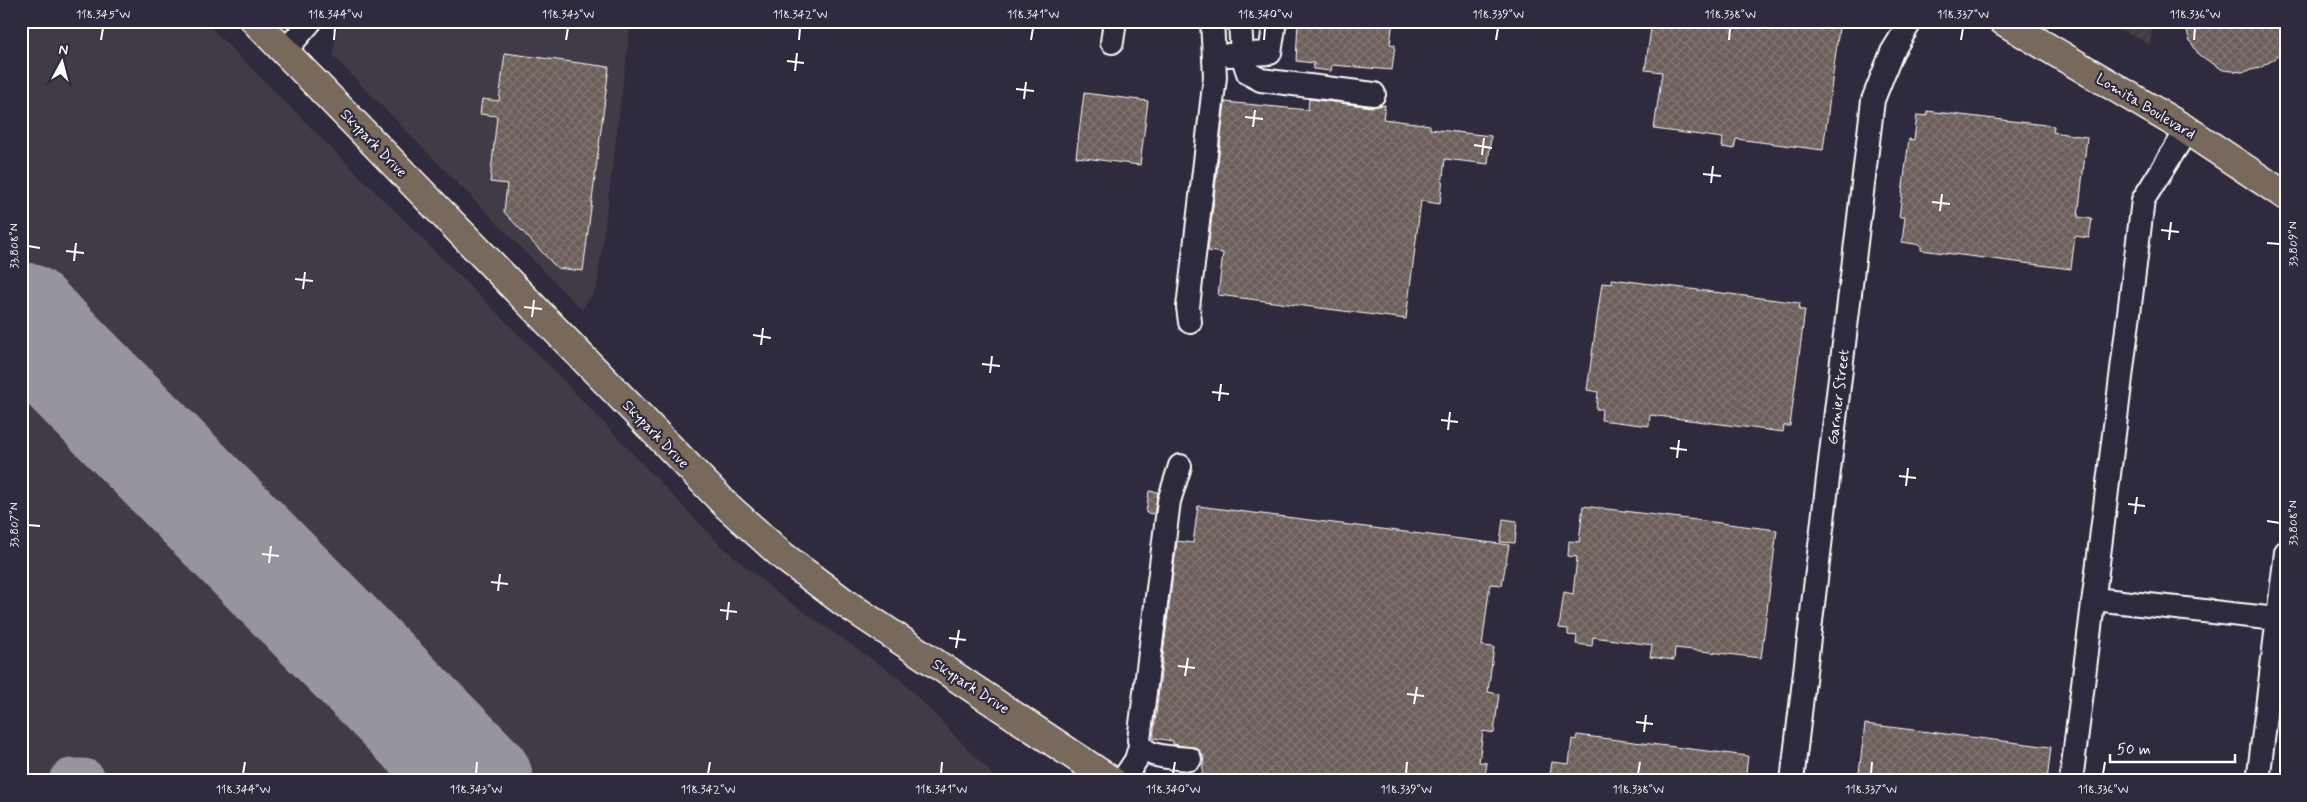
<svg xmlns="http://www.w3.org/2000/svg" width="2307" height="802" font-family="Mynerve,sans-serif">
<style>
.built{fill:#413a46}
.industrial{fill:url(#industrial-furrows)}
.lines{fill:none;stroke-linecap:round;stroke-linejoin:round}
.taxiway{stroke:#97949e;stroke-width:45}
.runway{stroke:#97949e;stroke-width:112}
.building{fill:url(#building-cross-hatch);stroke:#fff}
.minor-casing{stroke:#fff;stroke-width:26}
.major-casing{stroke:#fff;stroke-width:31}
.minor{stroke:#2f2a3d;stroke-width:22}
.major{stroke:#78695c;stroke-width:28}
.ticks{fill:none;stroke:#fff;stroke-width:2}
.labels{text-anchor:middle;stroke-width:4.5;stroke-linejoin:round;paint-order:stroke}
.street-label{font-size:15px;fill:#fff;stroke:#2f2a3d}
.neatline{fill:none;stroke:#fff;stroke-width:2}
.ticks-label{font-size:12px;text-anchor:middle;fill:#fff}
</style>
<defs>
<pattern id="industrial-furrows" width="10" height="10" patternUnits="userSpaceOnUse" patternTransform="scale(1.25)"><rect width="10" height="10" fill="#413a46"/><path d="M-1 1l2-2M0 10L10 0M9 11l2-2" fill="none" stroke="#544e58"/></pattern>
<pattern id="building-cross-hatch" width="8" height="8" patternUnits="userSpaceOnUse" patternTransform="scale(1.25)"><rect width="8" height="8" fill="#6c5e5a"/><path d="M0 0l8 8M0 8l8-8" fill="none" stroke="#827673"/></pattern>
</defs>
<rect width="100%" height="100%" fill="#2f2a3d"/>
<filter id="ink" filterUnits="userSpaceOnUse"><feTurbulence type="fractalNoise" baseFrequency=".02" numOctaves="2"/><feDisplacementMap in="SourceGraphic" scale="10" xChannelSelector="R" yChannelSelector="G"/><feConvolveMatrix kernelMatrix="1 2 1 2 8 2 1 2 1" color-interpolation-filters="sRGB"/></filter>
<g filter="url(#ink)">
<g class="built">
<polygon points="21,21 204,21 541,357 718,543 781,596 899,678 999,781 21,781"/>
<polygon points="338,21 631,21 597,287 582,310 333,56"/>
</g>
<polygon class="industrial" points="2101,21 2153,21 2150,44"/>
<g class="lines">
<polyline class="taxiway" points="71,781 84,781"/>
<polyline class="runway" points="21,318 477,781"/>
</g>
<g class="building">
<polygon points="1298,21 1393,21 1390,44 1395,45 1392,70 1332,65 1331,71 1313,69 1314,63 1296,61"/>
<polygon points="1652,21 1840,21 1823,150 1736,139 1734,149 1722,147 1723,138 1654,129 1662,72 1645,70"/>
<polygon points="2185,21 2286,21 2286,46 2276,58 2260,68 2242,72 2223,70 2199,55 2189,39"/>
<polygon points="505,53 609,67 583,271 557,268 504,212 507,184 490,182 497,116 480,114 482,99 499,101"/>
<polygon points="1084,93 1148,101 1140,165 1076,157"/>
<polygon points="1309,99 1372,107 1385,105 1383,119 1430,125 1430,129 1491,136 1488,164 1445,159 1440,204 1421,201 1406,319 1218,295 1223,253 1208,251 1225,102 1308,110"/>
<polygon points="1927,111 2054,126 2053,132 2087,137 2078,217 2092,219 2089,238 2075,236 2071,269 1921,250 1921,245 1902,242 1905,217 1899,217 1909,139 1914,140 1917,115 1927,116"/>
<polygon points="1612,279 1800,303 1799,310 1805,310 1790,426 1784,426 1783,432 1650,415 1649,426 1601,420 1602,409 1596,409 1598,392 1587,390 1602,283 1612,284"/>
<polygon points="1149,491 1158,492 1154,514 1146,513"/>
<polygon points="1198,506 1509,545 1502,585 1490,584 1482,646 1494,647 1488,692 1499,694 1494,733 1483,731 1479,762 1487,763 1484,781 1201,781 1204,757 1198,749 1173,744 1173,741 1153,738 1177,541 1193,543"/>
<polygon points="1583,506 1777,530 1761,658 1675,648 1674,660 1650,657 1652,645 1593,637 1592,646 1576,644 1577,636 1568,635 1568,629 1559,628 1564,592 1573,594 1577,557 1568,556 1569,541 1579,542"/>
<polygon points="1503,519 1517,521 1515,543 1500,542"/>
<polygon points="1865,724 2051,747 2047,781 1858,781"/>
<polygon points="1577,735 1748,756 1745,781 1549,781 1552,762 1569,764 1572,739 1576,740"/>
</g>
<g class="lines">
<defs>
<g id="minor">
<polyline points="1240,21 1242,55 1248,73 1261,80 1374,94"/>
<polyline points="1112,42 1115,21"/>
<polyline points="285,51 311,21"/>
<polyline points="1229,55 1270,53 1275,21"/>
<polyline points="1190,322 1188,307 1215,77 1212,21"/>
<path d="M1180 466 1169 501 1139 740C1143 759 1173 757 1190 759"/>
<polyline points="2094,599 2286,620"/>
<polyline points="1122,781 1136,760 1140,746"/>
<polyline points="1792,781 1873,100 1892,52 1911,21"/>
<polyline points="2071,781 2143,200 2187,130"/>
<polyline points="2258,781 2286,552"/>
</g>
<g id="major">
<polyline points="255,21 726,505 784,557 845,603 1112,781"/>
<polyline points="2003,21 2187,130 2286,196"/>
</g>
</defs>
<use href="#minor" class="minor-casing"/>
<use href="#major" class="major-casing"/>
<use href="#minor" class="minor"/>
<use href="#major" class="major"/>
</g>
</g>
<path class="ticks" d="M101 40 103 28M334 40 335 28M566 40 568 28M799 40 800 28M1031 40 1033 28M1264 40 1265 28M1496 40 1498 28M1729 40 1730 28M1961 40 1963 28M2194 40 2195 28M787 61 804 63M795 71 797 53M1016 89 1034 91M1024 99 1026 82M1245 117 1263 119M1253 127 1255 110M1474 145 1492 148M1482 155 1484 138M1703 174 1721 176M1711 183 1713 166M1932 202 1950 204M1940 211 1942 194M2161 230 2179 232M2169 240 2171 222M2267 243 2280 244M28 246 40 248M66 251 84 253M74 261 76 243M295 279 313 281M303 289 305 272M524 307 542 309M532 317 534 300M753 335 771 338M761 345 763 328M982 364 1000 366M990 373 992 356M1212 392 1229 394M1219 401 1221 384M1441 420 1458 422M1448 430 1450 412M1670 448 1687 450M1677 458 1679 440M1899 476 1916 478M1906 486 1908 468M2128 504 2145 506M2135 514 2137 497M2267 521 2280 523M28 525 40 526M262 554 279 556M269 563 271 546M491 582 508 584M498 591 500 574M720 610 737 612M727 620 729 602M949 638 966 640M956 648 959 630M1178 666 1195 668M1185 676 1188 658M1407 694 1424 696M1414 704 1417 687M1636 722 1653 724M1644 732 1646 715M243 774 245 762M476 774 477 762M708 774 710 762M941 774 942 762M1173 774 1175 762M1406 774 1407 762M1638 774 1640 762M1871 774 1872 762M2103 774 2105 762"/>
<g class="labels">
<g class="street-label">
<text transform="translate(2146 106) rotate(31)" y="5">Lomita Boulevard</text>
<text transform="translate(374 143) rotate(46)" y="5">Skypark Drive</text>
<text transform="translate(1838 397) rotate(-83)" y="5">Garnier Street</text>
<text transform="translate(656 434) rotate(46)" y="5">Skypark Drive</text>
<text transform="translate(971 686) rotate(33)" y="5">Skypark Drive</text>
</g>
</g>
<rect width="2307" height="802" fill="none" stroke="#2f2a3d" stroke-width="55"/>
<g transform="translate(62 62) rotate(7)" stroke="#2f2a3d" stroke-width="4" paint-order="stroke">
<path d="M0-4L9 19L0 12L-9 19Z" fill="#ffffff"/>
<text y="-8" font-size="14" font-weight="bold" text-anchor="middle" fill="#ffffff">N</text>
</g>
<path d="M2110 754v8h125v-8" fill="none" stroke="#ffffff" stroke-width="2.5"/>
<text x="2117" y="754" font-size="15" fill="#ffffff" stroke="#2f2a3d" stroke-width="4" paint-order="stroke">50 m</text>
<rect x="28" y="28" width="2252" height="746" class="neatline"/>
<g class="ticks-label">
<text x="103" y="18">118.345°W</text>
<text x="335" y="18">118.344°W</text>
<text x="568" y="18">118.343°W</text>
<text x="800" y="18">118.342°W</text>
<text x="1033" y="18">118.341°W</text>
<text x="1265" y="18">118.340°W</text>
<text x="1498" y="18">118.339°W</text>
<text x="1730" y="18">118.338°W</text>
<text x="1963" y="18">118.337°W</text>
<text x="2195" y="18">118.336°W</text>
<text transform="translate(2293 244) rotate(-90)" y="4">33.809°N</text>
<text transform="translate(14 246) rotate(-90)" y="4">33.808°N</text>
<text transform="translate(2293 523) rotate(-90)" y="4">33.808°N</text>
<text transform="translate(14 525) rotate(-90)" y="4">33.807°N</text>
<text x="243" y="793">118.344°W</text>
<text x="476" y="793">118.343°W</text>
<text x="708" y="793">118.342°W</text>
<text x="941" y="793">118.341°W</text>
<text x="1173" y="793">118.340°W</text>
<text x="1406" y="793">118.339°W</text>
<text x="1638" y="793">118.338°W</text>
<text x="1871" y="793">118.337°W</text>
<text x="2103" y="793">118.336°W</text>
</g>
</svg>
